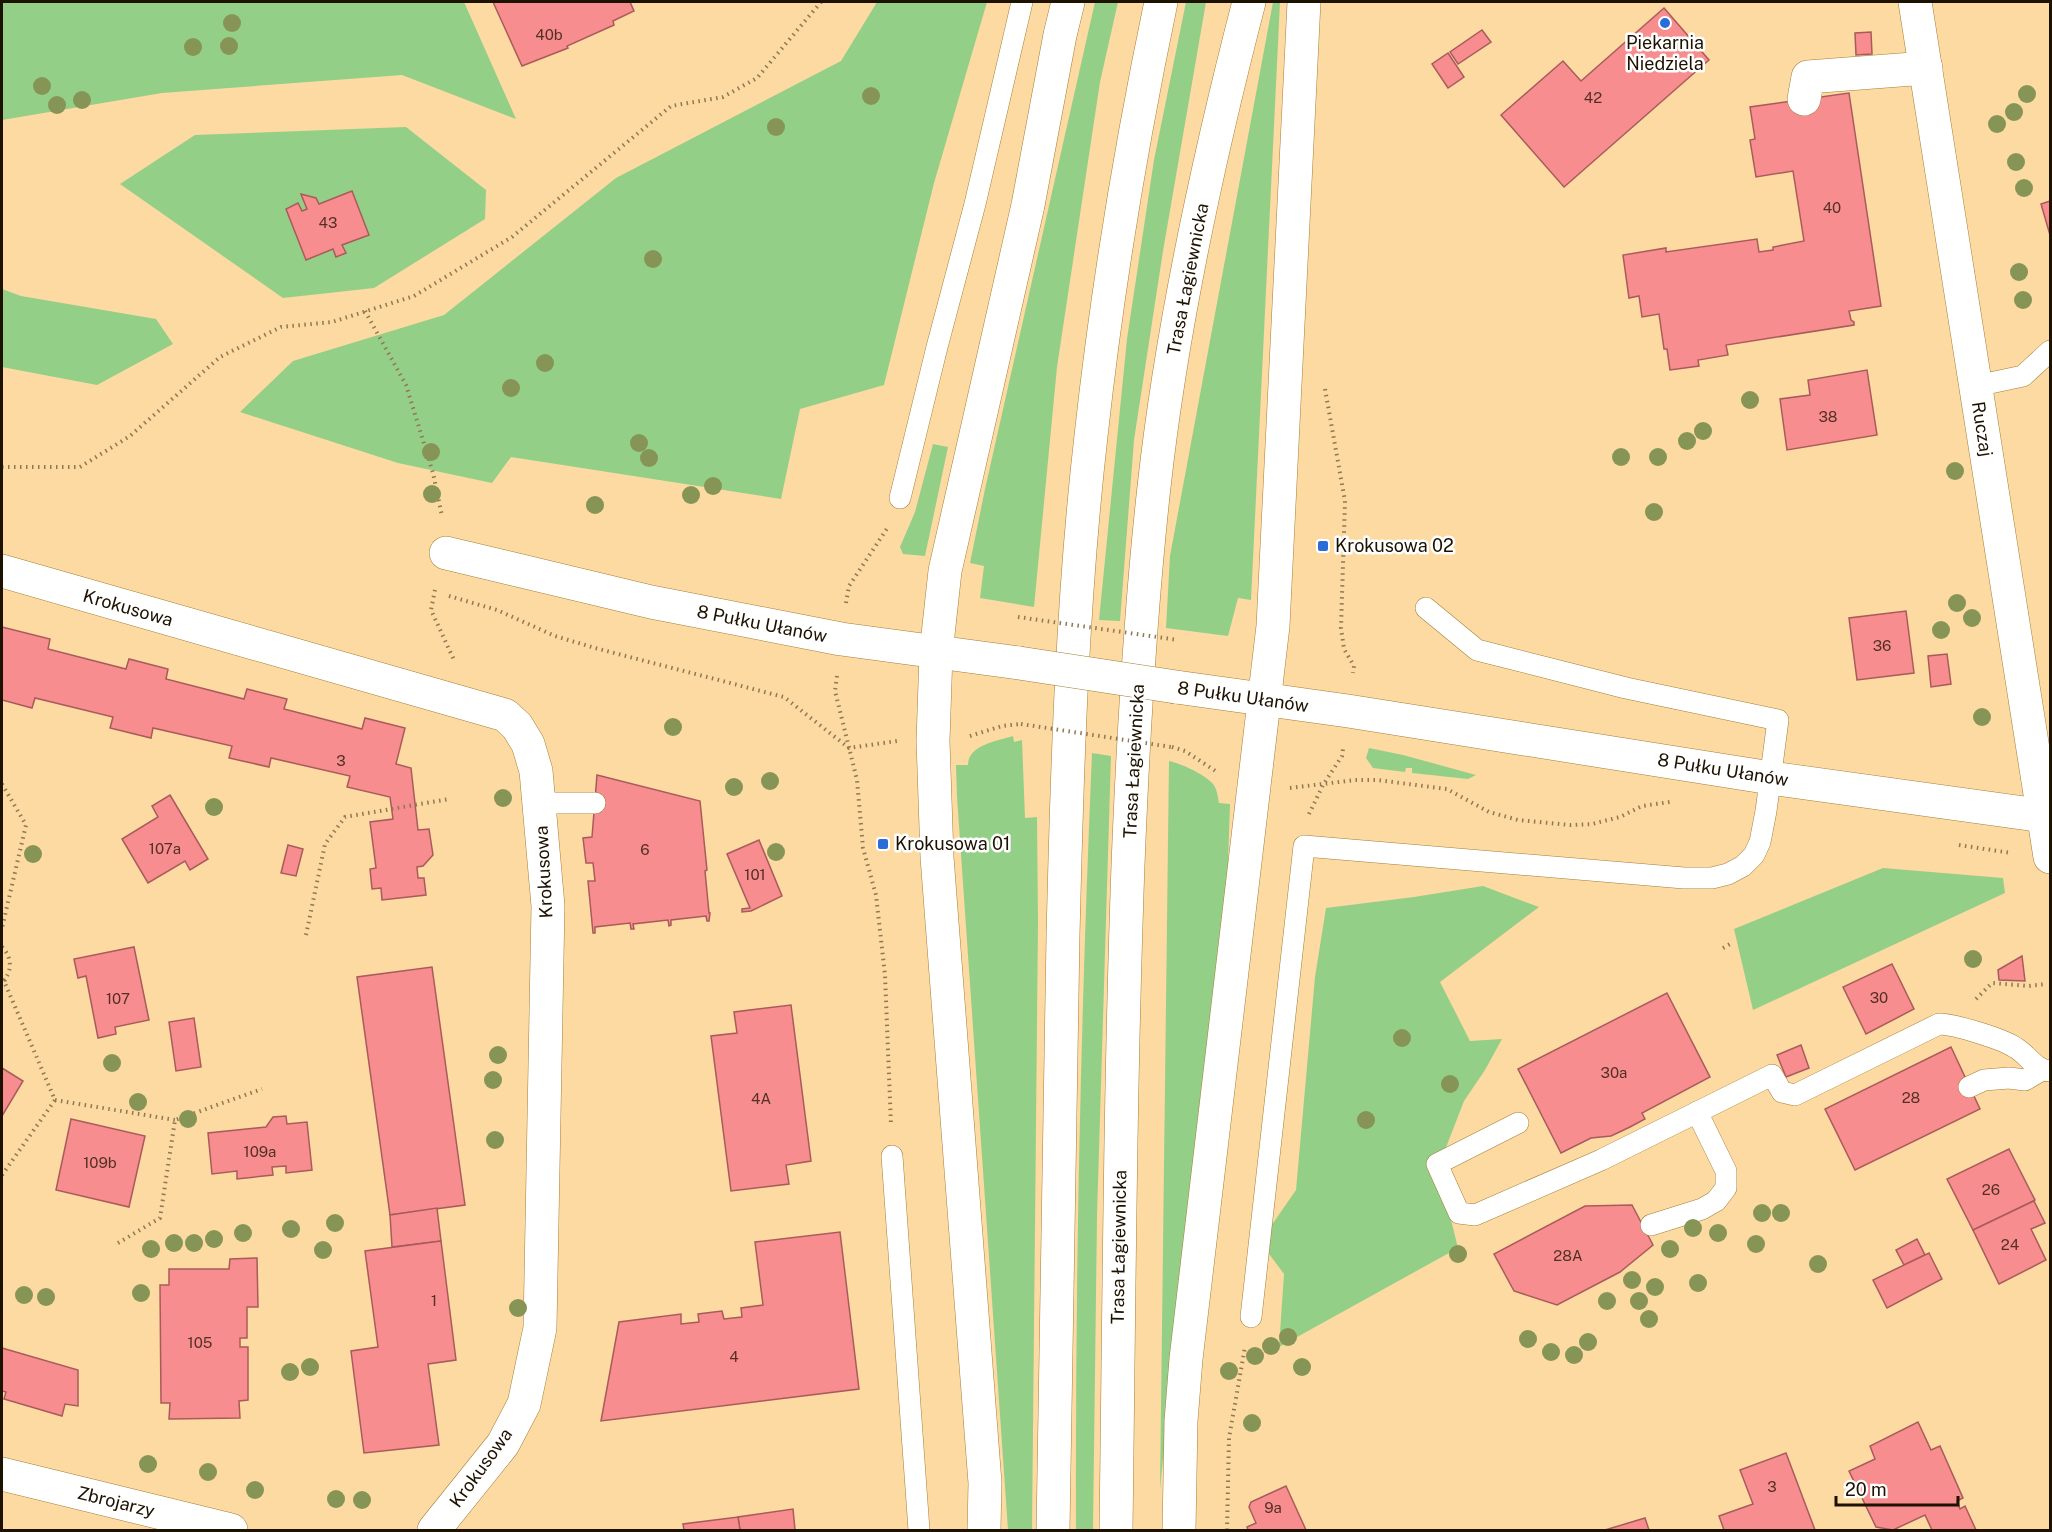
<svg xmlns="http://www.w3.org/2000/svg" width="2052" height="1532" font-family="'Public Sans',sans-serif">
<style>
.green{fill:#94cf87}
.building{fill:#f78d8e;stroke:#a95b5c;stroke-width:1.5}
.lines{fill:none;stroke-linecap:round;stroke-linejoin:round}
.service-casing{stroke:#a57e36;stroke-width:22}
.minor-casing{stroke:#a57e36;stroke-width:34}
.secondary-casing{stroke:#a57e36;stroke-width:34}
.path{stroke:#8f7853;stroke-width:4;stroke-dasharray:1.5 4.5;stroke-linecap:butt}
.service{stroke:#fff;stroke-width:21}
.minor{stroke:#fff;stroke-width:33}
.secondary{stroke:#fff;stroke-width:33}
.minor-bridge-casing{stroke:#a57e36;stroke-width:34;stroke-linecap:butt}
.path-bridge{stroke:#8f7853;stroke-width:4;stroke-dasharray:1.5 4.5;stroke-linecap:butt}
.minor-bridge{stroke:#fff;stroke-width:33}
.tree{fill:#869556}
.poi-dot{fill:#2a6cd8;stroke:#fff;stroke-width:2}
.labels{text-anchor:middle;stroke-width:5;stroke-linejoin:round;paint-order:stroke}
.number-label{font-size:15px;fill:#543024}
.poi-label{font-size:18px;fill:#1d1100;stroke:#fff;text-anchor:start}
.street-label{font-size:18px;fill:#1d1100;stroke:#fff}
</style>
<rect width="100%" height="100%" fill="#fcdaa2"/>
<g class="green">
<polygon points="2,2 464,2 516,119 402,75 162,93 2,120"/>
<polygon points="877,2 987,2 934,183 884,385 800,409 781,499 511,457 492,483 398,463 240,412 293,361 444,315 616,178 841,61"/>
<polygon points="1095,2 1118,2 1100,82 1057,367 1034,607 980,598 984,566 970,563 985,489"/>
<polygon points="1186,2 1206,2 1163,251 1134,440 1120,621 1099,620 1127,339 1154,160"/>
<polygon points="1273,2 1280,2 1251,600 1238,598 1228,636 1166,628 1170,556"/>
<polygon points="406,127 486,190 485,219 374,288 283,298 120,184 195,135"/>
<polygon points="2,289 21,296 156,319 173,344 97,385 2,367"/>
<polygon points="933,444 948,447 925,556 903,554 900,547 915,512"/>
<path d="M1013 736 1014 742 1022 740 1025 818 1037 817 1038 922 1032 1530H1008L957 797 956 765H968C968 745 997 741 1013 736Z"/>
<polygon points="1369,748 1403,755 1476,775 1468,779 1412,773 1412,768 1406,768 1405,772 1373,768 1366,758"/>
<path d="M1092 753 1111 756 1097 1216 1093 1530H1076C1075 1271 1081 1012 1092 753Z"/>
<path d="M1169 761C1180 763 1206 775 1213 784 1217 789 1218 797 1219 803L1230 804 1226 921 1185 1227 1160 1490Z"/>
<polygon points="1883,868 2003,878 2005,893 1753,1010 1734,929"/>
<polygon points="1483,886 1539,907 1440,982 1470,1041 1502,1039 1485,1070 1464,1101 1438,1168 1458,1248 1279,1347 1284,1274 1260,1242 1296,1190 1315,977 1326,908 1414,897"/>
</g>
<g class="building">
<polygon points="493,2 630,2 634,11 613,21 614,25 567,46 568,48 522,66"/>
<polygon points="1664,8 1709,60 1564,187 1501,115 1563,61 1581,81"/>
<polygon points="1482,30 1491,42 1458,64 1450,52"/>
<polygon points="1871,32 1872,54 1856,55 1855,33"/>
<polygon points="1448,53 1464,77 1448,88 1432,64"/>
<polygon points="1849,93 1881,306 1849,311 1851,320 1854,322 1854,325 1726,345 1728,355 1698,360 1699,366 1670,370 1667,349 1664,349 1659,314 1642,317 1639,296 1629,298 1623,255 1666,248 1666,252 1757,239 1759,252 1773,250 1773,247 1804,241 1793,171 1756,177 1750,140 1755,139 1750,107"/>
<polygon points="352,191 369,235 342,245 346,253 336,257 333,249 306,260 286,209 298,203 302,211 307,209 301,194 316,198 319,204"/>
<polygon points="2050,201 2050,235 2041,204"/>
<polygon points="1867,370 1877,435 1787,450 1780,399 1810,395 1808,380"/>
<polygon points="1906,611 1914,673 1857,680 1849,618"/>
<polygon points="2,627 50,639 48,649 126,669 129,659 168,669 166,679 244,699 247,689 287,699 284,709 362,729 365,718 405,728 396,764 411,768 418,830 429,829 433,855 423,866 417,867 418,878 424,878 426,895 382,900 381,888 372,889 370,869 376,868 370,822 393,819 390,797 347,787 350,776 271,758 269,767 229,758 232,746 153,728 151,738 110,728 113,717 35,698 32,708 2,700"/>
<polygon points="1947,654 1951,684 1931,687 1928,656"/>
<polygon points="597,775 700,801 707,870 705,871 709,913 710,913 709,921 707,921 706,916 671,920 671,925 669,926 668,920 633,924 634,929 631,929 630,923 595,927 595,933 593,933 588,881 595,881 593,863 586,863 583,838 592,837"/>
<polygon points="170,795 208,859 190,870 185,861 148,883 122,839 158,817 152,806"/>
<polygon points="759,840 782,896 751,911 742,912 742,909 750,908 727,854"/>
<polygon points="288,845 303,849 296,876 281,873"/>
<polygon points="134,947 149,1020 115,1027 116,1034 98,1038 86,976 78,978 74,959"/>
<polygon points="2022,956 2025,981 1999,980 1998,970"/>
<polygon points="1892,964 1914,1009 1866,1034 1843,987"/>
<polygon points="432,967 465,1205 390,1215 357,977"/>
<polygon points="1667,993 1710,1077 1642,1113 1645,1119 1630,1127 1611,1136 1591,1138 1561,1153 1518,1069"/>
<polygon points="791,1005 811,1161 786,1165 789,1184 731,1191 711,1036 737,1033 734,1012"/>
<polygon points="194,1018 201,1067 176,1071 169,1022"/>
<polygon points="1801,1045 1809,1068 1786,1077 1777,1055"/>
<polygon points="1951,1047 1980,1109 1855,1170 1825,1109"/>
<polygon points="2,1068 23,1081 2,1116"/>
<polygon points="286,1116 287,1124 307,1122 312,1170 286,1173 286,1166 272,1167 273,1175 237,1179 237,1171 212,1174 208,1133 266,1127 273,1117"/>
<polygon points="71,1119 145,1136 129,1207 56,1190"/>
<polygon points="2009,1149 2035,1200 1973,1230 1947,1179"/>
<polygon points="2034,1201 2045,1223 2031,1229 2046,1260 1999,1284 1973,1230"/>
<polygon points="1632,1205 1653,1245 1620,1272 1557,1305 1514,1291 1494,1254 1585,1206"/>
<polygon points="437,1208 441,1241 392,1247 390,1215"/>
<polygon points="840,1232 859,1389 601,1421 619,1322 681,1314 681,1324 699,1322 698,1314 722,1311 724,1319 742,1317 741,1308 763,1305 755,1242"/>
<polygon points="1917,1239 1925,1255 1904,1265 1896,1250"/>
<polygon points="441,1241 456,1360 428,1364 439,1445 364,1453 351,1351 378,1347 365,1251"/>
<polygon points="1929,1253 1942,1279 1887,1308 1873,1280"/>
<polygon points="257,1258 258,1307 247,1307 247,1338 240,1338 240,1347 248,1347 248,1400 239,1401 240,1418 169,1419 170,1403 161,1403 160,1285 169,1285 169,1269 229,1269 230,1259"/>
<polygon points="2,1348 78,1370 78,1406 65,1404 62,1416 4,1399 6,1392 2,1391"/>
<polygon points="1918,1422 1931,1450 1940,1446 1963,1498 1957,1501 1960,1509 1965,1506 1976,1530 1932,1530 1925,1515 1893,1530 1876,1527 1849,1471 1875,1459 1870,1446"/>
<polygon points="1786,1453 1815,1530 1724,1530 1719,1516 1753,1504 1740,1470"/>
<polygon points="1286,1486 1306,1530 1248,1530 1247,1527 1256,1523 1249,1507 1251,1502"/>
<polygon points="793,1509 795,1530 740,1530 738,1517"/>
<polygon points="738,1517 740,1530 684,1530 683,1524"/>
<polygon points="1645,1518 1649,1530 1605,1530"/>
</g>
<g class="lines">
<defs>
<g id="service">
<polyline points="1976,386 2023,376 2050,351"/>
<polyline points="900,498 937,347 975,204 1022,2"/>
<polyline points="539,803 595,803"/>
<polyline points="1969,1087 1984,1080 2009,1078 2025,1080 2042,1070"/>
<path d="M1518 1123 1437 1164 1459 1213 1475 1215 1601 1160 1772 1075 1782 1092 1795 1095 1939 1024C1954 1024 2003 1039 2016 1048 2028 1055 2035 1070 2050 1071"/>
<polyline points="892,1156 919,1530"/>
<polyline points="1651,1225 1702,1209 1716,1201 1726,1188 1726,1171 1697,1112"/>
<polyline points="1251,1317 1304,846 1684,878 1712,878 1728,874 1743,866 1754,855 1760,842 1766,811 1778,720 1626,688 1477,650 1426,608"/>
</g>
<g id="minor">
<polyline points="1915,2 2050,857"/>
<polyline points="1804,99 1808,77 1926,68"/>
<polyline points="446,553 651,602 841,639 1019,663"/>
<polyline points="2,571 505,715 517,726 528,744 536,771 548,906 540,1328 524,1404 503,1444 434,1530"/>
<polyline points="1176,687 1348,711 1771,778 2045,816"/>
<polyline points="2,1474 231,1530"/>
</g>
<g id="secondary">
<polyline points="984,1530 985,1483 937,857 933,741 936,653 945,571 1028,205 1060,35 1068,2"/>
<path d="M1053 1530C1055 1332 1058 1134 1063 936 1067 770 1072 601 1091 436 1107 290 1131 145 1161 2"/>
<path d="M1116 1530C1119 1309 1120 1087 1128 865 1133 739 1140 613 1154 487 1172 324 1208 160 1249 2"/>
<polyline points="1179,1530 1181,1421 1186,1359 1273,626 1304,2"/>
</g>
</defs>
<use href="#service" class="service-casing"/>
<use href="#minor" class="minor-casing"/>
<use href="#secondary" class="secondary-casing"/>
<g class="path">
<polyline points="365,311 406,385 433,473 442,516"/>
<polyline points="1325,389 1345,501 1341,628 1344,649 1354,666 1353,673"/>
<polyline points="2,467 80,467 130,436 220,357 281,327 332,322 414,296 512,237 671,106 723,97 757,78 821,2"/>
<polyline points="435,590 431,610 454,660"/>
<polyline points="449,596 497,610 555,636 595,648 784,697 849,748 897,741"/>
<polyline points="846,603 849,586 888,527"/>
<polyline points="837,676 835,691 857,780 863,848 876,895 885,975 891,1125"/>
<polyline points="970,736 1002,726 1021,724"/>
<polyline points="1172,747 1185,751 1217,772"/>
<polyline points="2,784 26,825 2,928"/>
<polyline points="1290,788 1355,780 1377,780 1447,789 1489,812 1504,816 1518,820 1570,825 1592,824 1620,817 1642,806 1670,802"/>
<polyline points="1309,814 1323,785 1342,756 1343,749"/>
<polyline points="1959,845 2011,853"/>
<polyline points="306,935 325,844 345,817 449,799"/>
<path d="M2 947C12 957 13 972 2 982"/>
<polyline points="1723,948 1732,943"/>
<polyline points="1976,999 1992,983 2029,986 2046,984"/>
<polyline points="55,1100 175,1120"/>
<polyline points="2,1175 55,1100 4,981 7,977"/>
<polyline points="118,1243 160,1218 175,1120 262,1089"/>
<polyline points="1227,1530 1229,1438 1245,1347"/>
</g>
<use href="#service" class="service"/>
<use href="#minor" class="minor"/>
<use href="#secondary" class="secondary"/>
<defs>
<polyline id="minor-bridge" points="1019,663 1176,687"/>
</defs>
<use href="#minor-bridge" class="minor-bridge-casing"/>
<g class="path-bridge">
<polyline points="1018,617 1178,640"/>
<polyline points="1021,724 1171,747"/>
</g>
<use href="#minor-bridge" class="minor-bridge"/>
</g>
<g class="tree">
<circle cx="232" cy="23" r="9"/>
<circle cx="229" cy="46" r="9"/>
<circle cx="193" cy="47" r="9"/>
<circle cx="42" cy="86" r="9"/>
<circle cx="2027" cy="94" r="9"/>
<circle cx="871" cy="96" r="9"/>
<circle cx="82" cy="100" r="9"/>
<circle cx="57" cy="105" r="9"/>
<circle cx="2014" cy="112" r="9"/>
<circle cx="1997" cy="124" r="9"/>
<circle cx="776" cy="127" r="9"/>
<circle cx="2016" cy="162" r="9"/>
<circle cx="2024" cy="188" r="9"/>
<circle cx="653" cy="259" r="9"/>
<circle cx="2019" cy="272" r="9"/>
<circle cx="2023" cy="300" r="9"/>
<circle cx="545" cy="363" r="9"/>
<circle cx="511" cy="388" r="9"/>
<circle cx="1750" cy="400" r="9"/>
<circle cx="1703" cy="431" r="9"/>
<circle cx="1687" cy="441" r="9"/>
<circle cx="639" cy="443" r="9"/>
<circle cx="431" cy="452" r="9"/>
<circle cx="1621" cy="457" r="9"/>
<circle cx="1658" cy="457" r="9"/>
<circle cx="649" cy="458" r="9"/>
<circle cx="1955" cy="471" r="9"/>
<circle cx="713" cy="486" r="9"/>
<circle cx="432" cy="494" r="9"/>
<circle cx="691" cy="495" r="9"/>
<circle cx="595" cy="505" r="9"/>
<circle cx="1654" cy="512" r="9"/>
<circle cx="1957" cy="603" r="9"/>
<circle cx="1972" cy="618" r="9"/>
<circle cx="1941" cy="630" r="9"/>
<circle cx="1982" cy="717" r="9"/>
<circle cx="673" cy="727" r="9"/>
<circle cx="770" cy="781" r="9"/>
<circle cx="734" cy="787" r="9"/>
<circle cx="503" cy="798" r="9"/>
<circle cx="214" cy="807" r="9"/>
<circle cx="776" cy="852" r="9"/>
<circle cx="33" cy="854" r="9"/>
<circle cx="1973" cy="959" r="9"/>
<circle cx="1402" cy="1038" r="9"/>
<circle cx="498" cy="1055" r="9"/>
<circle cx="112" cy="1063" r="9"/>
<circle cx="493" cy="1080" r="9"/>
<circle cx="1450" cy="1084" r="9"/>
<circle cx="138" cy="1102" r="9"/>
<circle cx="188" cy="1119" r="9"/>
<circle cx="1366" cy="1120" r="9"/>
<circle cx="495" cy="1140" r="9"/>
<circle cx="1762" cy="1213" r="9"/>
<circle cx="1781" cy="1213" r="9"/>
<circle cx="335" cy="1223" r="9"/>
<circle cx="1693" cy="1228" r="9"/>
<circle cx="291" cy="1229" r="9"/>
<circle cx="243" cy="1233" r="9"/>
<circle cx="1718" cy="1233" r="9"/>
<circle cx="214" cy="1239" r="9"/>
<circle cx="174" cy="1243" r="9"/>
<circle cx="194" cy="1243" r="9"/>
<circle cx="1756" cy="1244" r="9"/>
<circle cx="151" cy="1249" r="9"/>
<circle cx="1670" cy="1249" r="9"/>
<circle cx="323" cy="1250" r="9"/>
<circle cx="1458" cy="1254" r="9"/>
<circle cx="1818" cy="1264" r="9"/>
<circle cx="1632" cy="1280" r="9"/>
<circle cx="1698" cy="1283" r="9"/>
<circle cx="1655" cy="1287" r="9"/>
<circle cx="141" cy="1293" r="9"/>
<circle cx="24" cy="1295" r="9"/>
<circle cx="46" cy="1297" r="9"/>
<circle cx="1607" cy="1301" r="9"/>
<circle cx="1639" cy="1301" r="9"/>
<circle cx="518" cy="1308" r="9"/>
<circle cx="1649" cy="1319" r="9"/>
<circle cx="1288" cy="1337" r="9"/>
<circle cx="1528" cy="1339" r="9"/>
<circle cx="1588" cy="1342" r="9"/>
<circle cx="1271" cy="1346" r="9"/>
<circle cx="1551" cy="1352" r="9"/>
<circle cx="1574" cy="1355" r="9"/>
<circle cx="1255" cy="1356" r="9"/>
<circle cx="310" cy="1367" r="9"/>
<circle cx="1302" cy="1367" r="9"/>
<circle cx="1229" cy="1371" r="9"/>
<circle cx="290" cy="1372" r="9"/>
<circle cx="1252" cy="1423" r="9"/>
<circle cx="148" cy="1464" r="9"/>
<circle cx="208" cy="1472" r="9"/>
<circle cx="255" cy="1490" r="9"/>
<circle cx="336" cy="1499" r="9"/>
<circle cx="362" cy="1500" r="9"/>
</g>
<g class="poi-dot">
<circle cx="1665" cy="23" r="6"/>
<rect x="1317" y="540" width="12" height="12" rx="3"/>
<rect x="877" y="838" width="12" height="12" rx="3"/>
</g>
<g class="labels">
<g class="number-label">
<text x="549" y="40">40b</text>
<text x="1593" y="103">42</text>
<text x="1832" y="213">40</text>
<text x="328" y="228">43</text>
<text x="1828" y="422">38</text>
<text x="1882" y="651">36</text>
<text x="341" y="766">3</text>
<text x="165" y="854">107a</text>
<text x="645" y="855">6</text>
<text x="755" y="880">101</text>
<text x="1879" y="1003">30</text>
<text x="118" y="1004">107</text>
<text x="1614" y="1078">30a</text>
<text x="1911" y="1103">28</text>
<text x="761" y="1104">4A</text>
<text x="260" y="1157">109a</text>
<text x="100" y="1168">109b</text>
<text x="1991" y="1195">26</text>
<text x="2010" y="1250">24</text>
<text x="1568" y="1261">28A</text>
<text x="434" y="1306">1</text>
<text x="200" y="1348">105</text>
<text x="734" y="1362">4</text>
<text x="1772" y="1492">3</text>
<text x="1273" y="1513">9a</text>
</g>
<g class="poi-label">
<text x="1665" y="49" text-anchor="middle">Piekarnia<tspan x="1665" dy="21">Niedziela</tspan></text>
<text x="1335" y="552">Krokusowa 02</text>
<text x="895" y="850">Krokusowa 01</text>
</g>
<g class="street-label">
<text transform="translate(1188 279) rotate(-79)" y="6">Trasa Łagiewnicka</text>
<text transform="translate(1982 429) rotate(81)" y="6">Ruczaj</text>
<text transform="translate(128 608) rotate(16)" y="6">Krokusowa</text>
<text transform="translate(762 624) rotate(11)" y="6">8 Pułku Ułanów</text>
<text transform="translate(1243 697) rotate(8)" y="6">8 Pułku Ułanów</text>
<text transform="translate(1134 761) rotate(-87)" y="6">Trasa Łagiewnicka</text>
<text transform="translate(1723 770) rotate(9)" y="6">8 Pułku Ułanów</text>
<text transform="translate(544 872) rotate(-93)" y="6">Krokusowa</text>
<text transform="translate(1119 1247) rotate(-89)" y="6">Trasa Łagiewnicka</text>
<text transform="translate(481 1468) rotate(-54)" y="6">Krokusowa</text>
<text transform="translate(116 1502) rotate(14)" y="6">Zbrojarzy</text>
</g>
</g>
<rect width="2052" height="1532" fill="none" stroke="#1d1100" stroke-width="6"/>
<path d="M1836 1496v9h122v-9" fill="none" stroke="#1d1100" stroke-width="3"/>
<text x="1845" y="1496" font-size="18" fill="#1d1100" stroke="#ffffff" stroke-width="4.5" paint-order="stroke">20 m</text>
</svg>
